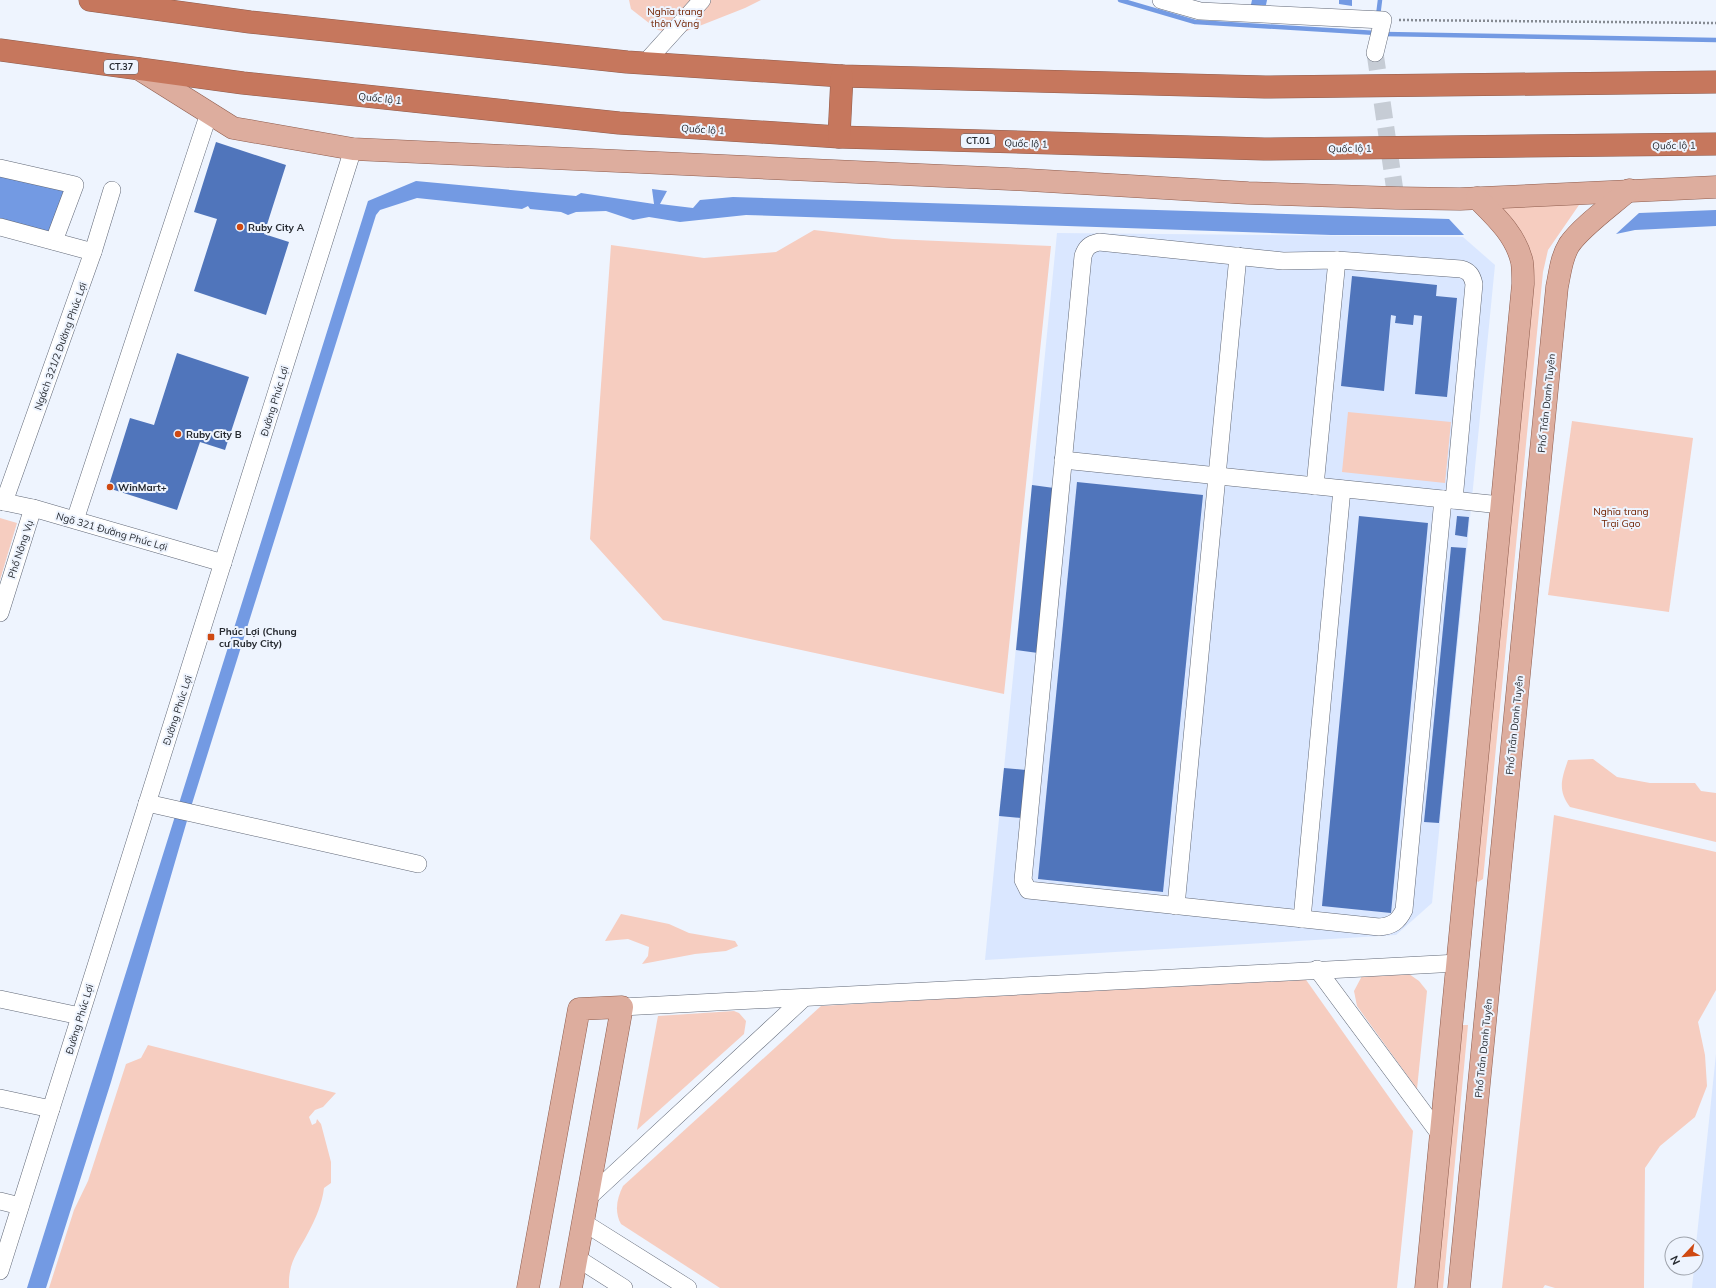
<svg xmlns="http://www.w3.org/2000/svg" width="1716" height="1288" font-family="Mulish,sans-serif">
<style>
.built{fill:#dae7ff}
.green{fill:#f6cdc0}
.water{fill:#739ae3}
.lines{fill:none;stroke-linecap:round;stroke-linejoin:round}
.stream{stroke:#739ae3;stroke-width:4.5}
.building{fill:#5075bb}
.minor-tunnel{stroke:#c6ccd5;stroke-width:17;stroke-dasharray:17 8;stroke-linecap:butt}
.minor-casing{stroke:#616877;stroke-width:18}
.major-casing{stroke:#8e5c4d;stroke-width:23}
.highway-casing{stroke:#8e5c4d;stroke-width:23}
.path{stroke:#858a92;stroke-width:2.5;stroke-dasharray:2 2;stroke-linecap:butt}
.minor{stroke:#fff;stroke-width:17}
.major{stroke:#ddad9e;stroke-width:22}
.highway{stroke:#c6775d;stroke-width:22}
.poi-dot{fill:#cf4912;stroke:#eef4fe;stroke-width:1.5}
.labels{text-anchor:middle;stroke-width:4;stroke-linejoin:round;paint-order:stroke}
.shield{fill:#eef4fe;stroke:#62676e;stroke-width:1}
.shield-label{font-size:9px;font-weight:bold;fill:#262a30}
.park-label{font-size:10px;fill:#722303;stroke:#eef4fe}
.street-label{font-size:10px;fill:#262a30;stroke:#eef4fe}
.poi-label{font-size:10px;font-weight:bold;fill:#262a30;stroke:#eef4fe;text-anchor:start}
</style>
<rect width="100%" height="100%" fill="#eef4fe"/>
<g class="built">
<polygon points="1057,233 1463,237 1495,265 1432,903 1396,935 985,960"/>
<polygon points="1716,1054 1716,1288 1692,1288 1694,1268 1696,1268 1696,1245"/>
</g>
<g class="green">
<polygon points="629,0 761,0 745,8 679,34 658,30 631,9"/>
<path d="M1497 205H1579L1548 250 1543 272 1483 879 1478 882 1475 879 1534 272C1531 238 1519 230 1497 205Z"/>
<polygon points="814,230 893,239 1051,246 1004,694 663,620 590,539 611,245 704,258 776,252"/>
<polygon points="1348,412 1451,422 1445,483 1342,472"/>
<polygon points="1572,421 1693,438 1669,612 1548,595"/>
<polygon points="0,518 17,523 0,580"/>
<path d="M1593 759 1617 777 1650 783H1695L1701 791 1716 793V842L1570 807C1557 790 1562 778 1568 760Z"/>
<polygon points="1554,815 1716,852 1716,990 1698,1022 1705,1055 1707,1086 1695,1117 1660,1146 1645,1168 1644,1288 1555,1288 1545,1285 1543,1288 1502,1288"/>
<polygon points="621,914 669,924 689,933 735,941 738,946 726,951 695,954 642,964 648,956 649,947 628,939 605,941"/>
<polygon points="1409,974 1419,981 1427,991 1417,1089 1357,1006 1354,991 1362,976"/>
<path d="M1304 977 1413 1131 1397 1288H720L621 1224C614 1211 617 1198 623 1186L821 1006Z"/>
<polygon points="734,1011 739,1013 746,1021 744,1034 637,1130 658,1016"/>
<polygon points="1462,1025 1468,1025 1443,1288 1437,1288"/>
<path d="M148 1045 336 1093 323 1107 315 1110 309 1117 312 1125 316 1123 317 1119 321 1124 331 1162V1183L324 1188C322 1204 316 1218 308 1233 297 1254 288 1262 289 1288H49L74 1210 88 1181 126 1064 141 1058Z"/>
</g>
<g class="water">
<polygon points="1252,0 1267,0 1266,5 1250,9"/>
<polygon points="1339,0 1352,0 1352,6 1339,4"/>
<polygon points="0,171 67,186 50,234 0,221"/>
<polygon points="416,181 576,196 581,193 654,204 652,189 667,191 660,204 693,208 700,200 733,197 1449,219 1464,235 1331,235 746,215 680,222 649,217 633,220 606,211 576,212 568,215 561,212 530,209 528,206 522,209 417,198 380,210 376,215 191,807 111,1082 46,1288 27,1288 368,201"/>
<polygon points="1716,210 1716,226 1635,230 1616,234 1639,213"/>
</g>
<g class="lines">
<g class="stream">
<polyline points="1120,0 1195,22 1376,33"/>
<polyline points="1378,16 1380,0"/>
<polyline points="1384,34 1716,40"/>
</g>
</g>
<g class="building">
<polygon points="216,142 286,165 264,234 289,242 266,315 194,291 217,219 194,212"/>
<polygon points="1352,276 1437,285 1436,296 1457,298 1447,397 1415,394 1422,316 1414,315 1413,325 1395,323 1396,316 1391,315 1384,391 1341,386"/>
<polygon points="177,353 249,377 225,450 200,442 177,510 108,488 130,418 154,425"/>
<polygon points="1077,482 1203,495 1163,892 1038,879"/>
<polygon points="1032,485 1054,488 1038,653 1016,650"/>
<polygon points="1359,516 1428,523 1391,913 1322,906"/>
<polygon points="1457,516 1469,517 1467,537 1455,535"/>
<polygon points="1451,547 1466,548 1439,823 1424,822"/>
<polygon points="1004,768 1026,770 1021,818 999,816"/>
</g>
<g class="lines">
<polyline class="minor-tunnel" points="1375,53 1396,198"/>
<defs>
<g id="minor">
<polyline points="1161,0 1200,11 1383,20 1375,53"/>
<polyline points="645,63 702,0"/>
<polyline points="0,168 75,185 54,241"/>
<polyline points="0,227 93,252"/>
<polyline points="1063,460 1501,505"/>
<polyline points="1315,486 1337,260"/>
<path d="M1443 499 1404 910C1398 922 1392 926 1379 927L1028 890 1023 880 1083 256C1086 247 1090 244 1099 242L1283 261 1337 260 1461 269C1469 271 1472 275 1474 284L1454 500"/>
<polyline points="0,501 33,508 223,563"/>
<polyline points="4,502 93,252 112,190"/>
<polyline points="75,520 209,113"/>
<polyline points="0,613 33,508"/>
<polyline points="147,803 418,864"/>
<polyline points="1176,906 1238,256"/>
<polyline points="1302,919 1342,489"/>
<polyline points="1317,969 1441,1136"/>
<polyline points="0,999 80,1016"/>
<polyline points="622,1007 1458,963"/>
<polyline points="0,1098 51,1109"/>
<polyline points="588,1198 804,998"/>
<polyline points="0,1201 20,1206"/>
<polyline points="583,1222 688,1288"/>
<polyline points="577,1258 624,1288"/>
<polyline points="0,1271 353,149"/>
</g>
<g id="major">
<polyline points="139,69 233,128 353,149 1010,179 1248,193 1396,198 1460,199 1716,187"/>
<polyline points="528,1288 579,1009 622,1007 571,1288"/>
<path d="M1426 1288 1523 284C1523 277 1523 269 1522 262 1516 235 1495 216 1477 198"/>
<path d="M1459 1288 1557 287C1560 273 1561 258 1569 245 1581 227 1612 205 1629 190"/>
</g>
<g id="highway">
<polyline points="90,0 250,22 627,62 842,76 1265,87 1716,82"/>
<polyline points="0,50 243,83 619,123 839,137 1264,149 1716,144"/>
<polyline points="839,137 842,76"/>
</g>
</defs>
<use href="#minor" class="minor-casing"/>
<use href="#major" class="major-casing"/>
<use href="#highway" class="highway-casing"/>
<polyline class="path" points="1399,20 1716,23"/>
<use href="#minor" class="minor"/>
<use href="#major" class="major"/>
<use href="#highway" class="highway"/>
</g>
<g class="poi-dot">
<circle cx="240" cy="227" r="4"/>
<circle cx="178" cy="434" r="4"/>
<circle cx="110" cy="487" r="4"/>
<rect x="207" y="633" width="8" height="8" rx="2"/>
</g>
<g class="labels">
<g class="shield">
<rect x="104" y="60" width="34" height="14" rx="3"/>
<rect x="961" y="134" width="34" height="14" rx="3"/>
</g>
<g class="shield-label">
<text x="121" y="70">CT.37</text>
<text x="978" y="144">CT.01</text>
</g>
<g class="park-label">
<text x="675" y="15">Nghĩa trang<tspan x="675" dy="12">thôn Vàng</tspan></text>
<text x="1621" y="515">Nghĩa trang<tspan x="1621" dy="12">Trại Gạo</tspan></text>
</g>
<g class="street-label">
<text transform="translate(380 98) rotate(6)" y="4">Quốc lộ 1</text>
<text transform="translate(703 129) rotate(4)" y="4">Quốc lộ 1</text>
<text transform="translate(1026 143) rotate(2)" y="4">Quốc lộ 1</text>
<text transform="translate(1674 145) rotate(-1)" y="4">Quốc lộ 1</text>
<text transform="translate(1350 148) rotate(-1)" y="4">Quốc lộ 1</text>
<text transform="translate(60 346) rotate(-70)" y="4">Ngách 321/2 Đường Phúc Lợi</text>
<text transform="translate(274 401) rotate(-73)" y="4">Đường Phúc Lợi</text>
<text transform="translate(1546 403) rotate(-84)" y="4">Phố Trần Danh Tuyên</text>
<text transform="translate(112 531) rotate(16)" y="4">Ngõ 321 Đường Phúc Lợi</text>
<text transform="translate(20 549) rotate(-72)" y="4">Phố Nông Vụ</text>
<text transform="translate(177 710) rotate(-72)" y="4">Đường Phúc Lợi</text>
<text transform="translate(1514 725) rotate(-84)" y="4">Phố Trần Danh Tuyên</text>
<text transform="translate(79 1019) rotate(-73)" y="4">Đường Phúc Lợi</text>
<text transform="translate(1483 1048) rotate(-84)" y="4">Phố Trần Danh Tuyên</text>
</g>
<g class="poi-label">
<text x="248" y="231">Ruby City A</text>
<text x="186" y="438">Ruby City B</text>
<text x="118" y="491">WinMart+</text>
<text x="219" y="635">Phúc Lợi (Chung<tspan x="219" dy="12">cư Ruby City)</tspan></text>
</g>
</g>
<g transform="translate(1684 1256) rotate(244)"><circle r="19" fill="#eef4fe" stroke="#9ea3ac"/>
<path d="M0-3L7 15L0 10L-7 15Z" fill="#cf4912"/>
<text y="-6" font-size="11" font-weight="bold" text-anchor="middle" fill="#262a30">N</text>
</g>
</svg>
